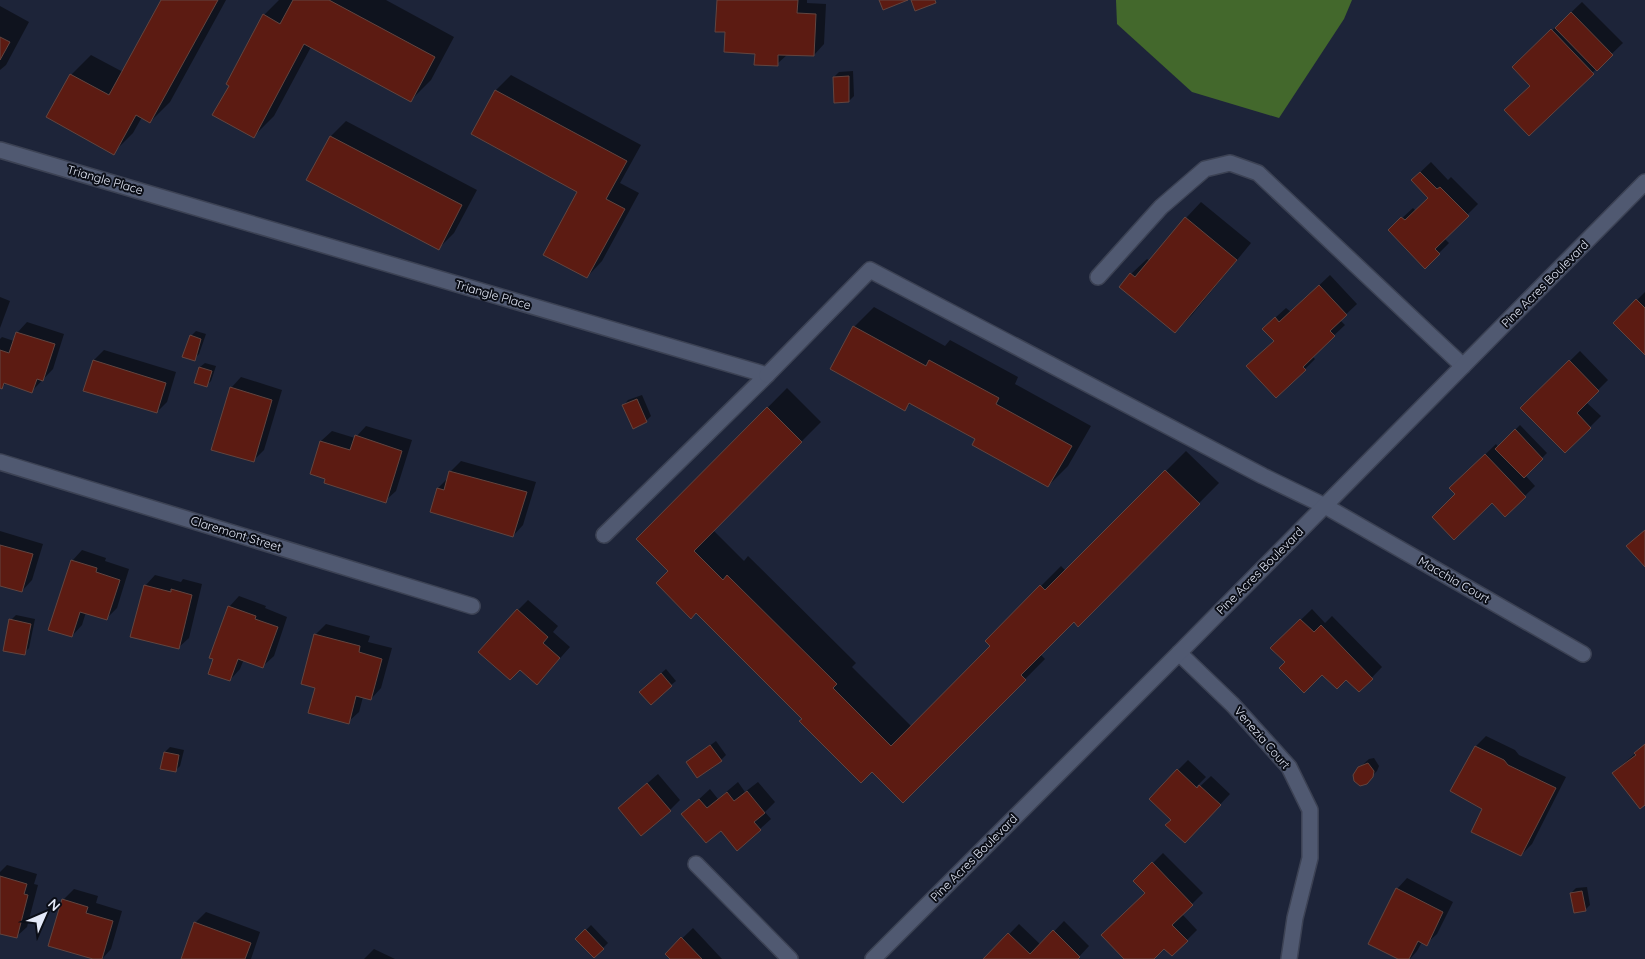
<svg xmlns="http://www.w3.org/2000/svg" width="1645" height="959" font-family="Quicksand,sans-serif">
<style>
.forest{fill:#43682c}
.shadow{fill:#0007}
.building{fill:#5c1b12;stroke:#624540}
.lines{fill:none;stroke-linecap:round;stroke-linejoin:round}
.minor-casing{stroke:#3c4254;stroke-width:18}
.minor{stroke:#505971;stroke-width:15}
.labels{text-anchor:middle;stroke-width:4;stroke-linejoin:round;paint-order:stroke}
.street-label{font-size:12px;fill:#e4e9f8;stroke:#0b0e17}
</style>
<rect width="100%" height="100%" fill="#1d2439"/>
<polygon class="forest" points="1116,0 1352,0 1344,19 1279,118 1192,92 1117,24"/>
<g class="shadow">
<polygon points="163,0 226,0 170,102 150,122 142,117 133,133 113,153 71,75 91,55 123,72"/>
<polygon points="279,0 386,0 454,37 431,80 411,100 311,47 274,116 254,136 230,85 264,15"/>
<polygon points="718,0 807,0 807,3 826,4 824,44 814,55 788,54 777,64 756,53 726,31"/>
<polygon points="1582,2 1623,43 1529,134 1531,86 1514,67"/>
<polygon points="0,6 29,22 6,65 0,70"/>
<polygon points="853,71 854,96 849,101 834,77 839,72"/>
<polygon points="511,75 641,145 620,183 639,193 602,261 587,277 579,191 472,134 496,90"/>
<polygon points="346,121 477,190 454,233 439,248 308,179 331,136"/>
<polygon points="1431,162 1448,180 1451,177 1478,204 1444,238 1449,243 1425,267 1389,230 1413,208 1416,211 1430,198 1412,180"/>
<polygon points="1201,202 1251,243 1191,316 1175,332 1131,274 1147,259 1150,261 1186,218"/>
<polygon points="1330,275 1357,304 1340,320 1345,325 1312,356 1315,359 1305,369 1275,340 1275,318 1286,308 1291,312"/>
<polygon points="1645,292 1645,353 1637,300"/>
<polygon points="0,297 10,301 0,328"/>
<polygon points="874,307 945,346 950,340 1018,377 1015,384 1091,426 1068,466 1048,486 977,439 911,403 905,409 831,368 854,327"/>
<polygon points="27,322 64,334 53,369 32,391 6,383 2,387 0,387 0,339 2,337 14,341 17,333"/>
<polygon points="196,331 206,334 199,354 194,359 191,336"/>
<polygon points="104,350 176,372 167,402 157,412 94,360"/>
<polygon points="1580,351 1608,380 1586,402 1601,416 1565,452 1522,408"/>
<polygon points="205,363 216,366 211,381 206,386 200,367"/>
<polygon points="241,377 282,390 264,450 253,461 231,388"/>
<polygon points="787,388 821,422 713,530 744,561 748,556 856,663 852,667 912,727 992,646 1041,586 1061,566 1066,571 1186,451 1219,483 1078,625 1074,621 1040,654 1045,659 903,802 872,771 804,719 670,571 638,539"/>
<polygon points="642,395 651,416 646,421 624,405 628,400"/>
<polygon points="1520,425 1547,453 1525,475 1535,486 1505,515 1492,501 1456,494 1451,488 1496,444 1498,447"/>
<polygon points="366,426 412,440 396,491 385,501 321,441 332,431 355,438"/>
<polygon points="461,461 536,482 523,525 513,536 438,488 448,478 450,472"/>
<polygon points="0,531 43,544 32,580 22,591 0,584"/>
<polygon points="82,550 106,558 105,561 129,569 117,608 106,619 86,612 82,625 72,636 72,561"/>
<polygon points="155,575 181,582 183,579 202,584 189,638 178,648 145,586"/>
<polygon points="239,596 266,606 265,608 287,617 274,656 263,666 244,659 240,669 230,680 229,607"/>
<polygon points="528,600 558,626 553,632 570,647 547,673 518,610"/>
<polygon points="1312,609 1325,623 1332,616 1382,667 1359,691 1346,678 1322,673 1286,662 1272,648"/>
<polygon points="16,615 35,619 29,648 24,653 11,620"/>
<polygon points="326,624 370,636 368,642 392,648 381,688 371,699 363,697 359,712 348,722 317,687 315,635"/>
<polygon points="666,669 676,681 671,685 646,687"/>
<polygon points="1486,736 1515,750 1519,755 1566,777 1532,844 1521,855 1484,808 1451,791 1476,746"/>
<polygon points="716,741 726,755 721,760 688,762"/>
<polygon points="1645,745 1645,803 1613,773"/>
<polygon points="170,747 184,750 180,766 175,771 165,752"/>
<polygon points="1374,758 1379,766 1377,771 1366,782 1356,771 1369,759"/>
<polygon points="1188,760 1206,777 1191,792 1193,793 1211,776 1230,794 1195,831 1172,820 1178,770"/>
<polygon points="658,774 680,800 670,810 619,808"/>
<polygon points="738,782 745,792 758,782 775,802 765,812 771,819 760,829 721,829 683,814 710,789 718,799"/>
<polygon points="1163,853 1203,893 1182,914 1197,930 1172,955 1164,947 1152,959 1126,959 1146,892 1135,881"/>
<polygon points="7,865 37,874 34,884 38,885 27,927 16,937 0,933 0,872"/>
<polygon points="1407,878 1453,902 1437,934 1426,944 1422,942 1417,951 1410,959 1401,959 1397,889"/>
<polygon points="1587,887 1590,905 1585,910 1571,893 1576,888"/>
<polygon points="74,889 98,896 96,903 122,911 111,949 102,959 98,959 63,900"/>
<polygon points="206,912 260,932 251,959 182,959 195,923"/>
<polygon points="1064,921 1089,946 1077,959 985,959 1019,924 1041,945"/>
<polygon points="591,925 608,943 594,957 577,939"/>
<polygon points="693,928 722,959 671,959 666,954"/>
<polygon points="374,949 395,959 364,959"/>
</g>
<g class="building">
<polygon points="161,0 218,0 150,123 136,115 114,155 46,117 70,74 109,95"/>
<polygon points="293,0 329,0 435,57 411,102 304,44 254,138 212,115 229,86 226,84 263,14 280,24"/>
<polygon points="717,0 798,0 797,13 816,14 814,56 778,55 778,66 754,65 755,54 724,52 725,32 715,32"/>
<polygon points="879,0 908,0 883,10"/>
<polygon points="911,0 935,0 936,3 915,11"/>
<polygon points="1571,12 1613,55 1597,71 1555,28"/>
<polygon points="1551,29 1594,74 1529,136 1504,110 1530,86 1512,67"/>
<polygon points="0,37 10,42 0,60"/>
<polygon points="849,76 849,102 834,103 833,77"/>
<polygon points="495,90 627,161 606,199 625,209 587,278 543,255 577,192 471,134"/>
<polygon points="330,136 462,205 439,250 306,180"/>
<polygon points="1420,172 1437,189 1440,187 1469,216 1435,249 1440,254 1425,269 1388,230 1401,217 1405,220 1428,198 1411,180"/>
<polygon points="1185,217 1237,260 1175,333 1119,287 1130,273 1135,277"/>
<polygon points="1319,285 1347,315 1330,331 1335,336 1303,367 1306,370 1276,398 1246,366 1274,341 1262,329 1275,317 1279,322"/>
<polygon points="1636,299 1645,308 1645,355 1613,323"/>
<polygon points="853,326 926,366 929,360 999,398 996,404 1072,446 1048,487 972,445 975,439 909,403 905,411 830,369"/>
<polygon points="16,332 55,344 43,381 37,379 32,393 4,383 2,389 0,388 0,350 9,353"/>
<polygon points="190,335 201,339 195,361 182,357"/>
<polygon points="93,360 166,383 157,413 83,391"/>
<polygon points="1569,360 1599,391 1577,413 1591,428 1565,453 1520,408"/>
<polygon points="199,367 212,371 207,387 194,383"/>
<polygon points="230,387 272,400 254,462 211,450"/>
<polygon points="637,399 647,422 633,429 622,405"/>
<polygon points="767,407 802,442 694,551 723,580 727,575 837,684 833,688 891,746 990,646 985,641 1040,585 1045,590 1165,470 1200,504 1078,627 1074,622 1021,675 1026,680 903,803 872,772 861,783 799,721 802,719 696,613 691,619 656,583 668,571 636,539"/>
<polygon points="1515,429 1543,459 1524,478 1495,449"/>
<polygon points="355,435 402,451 386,503 324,483 325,479 310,474 320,441 350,450"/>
<polygon points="1485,454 1526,497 1505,517 1492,503 1454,540 1432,517 1455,494 1449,488"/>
<polygon points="449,471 527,492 513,537 430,512 437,488 444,490"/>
<polygon points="1645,530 1645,567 1626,546"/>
<polygon points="0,545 33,554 22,592 0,586"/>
<polygon points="71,560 97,568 96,572 120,580 107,620 80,612 72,637 48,630"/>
<polygon points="144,585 171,592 171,589 192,595 179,649 130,637"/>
<polygon points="228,606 256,616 255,619 278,627 263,668 238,659 230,681 208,674 213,659 209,658"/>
<polygon points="517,609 548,637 543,643 560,658 537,685 520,670 510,680 478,652"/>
<polygon points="9,619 31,624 25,655 3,651"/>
<polygon points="1300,619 1314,632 1321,625 1373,679 1359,692 1346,680 1337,689 1322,675 1304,693 1279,668 1285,662 1270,648"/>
<polygon points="314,634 360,646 359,652 382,659 371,700 356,696 349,724 308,713 315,688 301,684"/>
<polygon points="661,673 672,686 651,705 639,692"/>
<polygon points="1645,744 1645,805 1640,809 1612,773 1636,755 1634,753"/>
<polygon points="710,745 722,761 697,778 686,762"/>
<polygon points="1475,746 1504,760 1508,765 1556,788 1521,856 1471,832 1482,809 1450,791"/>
<polygon points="164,752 179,755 176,772 160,769"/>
<polygon points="1368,763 1374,771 1373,777 1367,784 1360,786 1354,781 1353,775 1358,767"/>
<polygon points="1177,769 1197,788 1199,785 1221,805 1185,843 1165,825 1171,820 1149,799"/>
<polygon points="647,783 671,811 641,836 618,808"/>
<polygon points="747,791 765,813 754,822 761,830 737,851 721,831 706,843 681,814 699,799 707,808 727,792 734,801"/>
<polygon points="1152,862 1193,905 1172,925 1188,941 1172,956 1164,949 1154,959 1124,959 1101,935 1145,893 1133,881"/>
<polygon points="0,876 27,884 24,894 28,895 17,938 0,934"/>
<polygon points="1396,888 1443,912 1427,946 1418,941 1409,959 1398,959 1368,944"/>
<polygon points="1582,891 1586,911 1574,913 1570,893"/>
<polygon points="62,899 88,907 86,913 113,921 102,959 93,959 48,946"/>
<polygon points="194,922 251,943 245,959 181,959"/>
<polygon points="585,929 604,949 594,958 575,939"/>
<polygon points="1053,930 1080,957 1078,959 983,959 1008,933 1030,954"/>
<polygon points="681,937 702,959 670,959 665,954"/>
</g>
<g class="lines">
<defs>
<g id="minor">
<polyline points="0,150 767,375 604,535"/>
<polyline points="1098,277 1161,207 1205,169 1230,163 1258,173 1463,366"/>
<polyline points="767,375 870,270 1263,476 1325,506 1583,654"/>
<polyline points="0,462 472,606"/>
<polyline points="1179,653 1233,705 1289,767 1310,810 1310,858 1295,918 1289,959"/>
<polyline points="696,864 790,959"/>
<polyline points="873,959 1179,653 1645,182"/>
</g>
</defs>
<use href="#minor" class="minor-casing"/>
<use href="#minor" class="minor"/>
</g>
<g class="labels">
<g class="street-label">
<text transform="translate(105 180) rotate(16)" y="4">Triangle Place</text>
<text transform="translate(1545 284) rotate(-45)" y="4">Pine Acres Boulevard</text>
<text transform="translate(493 295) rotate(16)" y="4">Triangle Place</text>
<text transform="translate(236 534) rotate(17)" y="4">Claremont Street</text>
<text transform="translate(1260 571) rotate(-45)" y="4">Pine Acres Boulevard</text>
<text transform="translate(1454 580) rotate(30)" y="4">Macchia Court</text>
<text transform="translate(1262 738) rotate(49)" y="4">Venezia Court</text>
<text transform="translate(974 858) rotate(-45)" y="4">Pine Acres Boulevard</text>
</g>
</g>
<g transform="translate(45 914) rotate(45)" stroke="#0b0e17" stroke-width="4" paint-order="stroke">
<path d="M0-4L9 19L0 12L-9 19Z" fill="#e4e9f8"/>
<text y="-8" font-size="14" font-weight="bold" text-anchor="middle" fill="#e4e9f8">N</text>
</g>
</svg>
